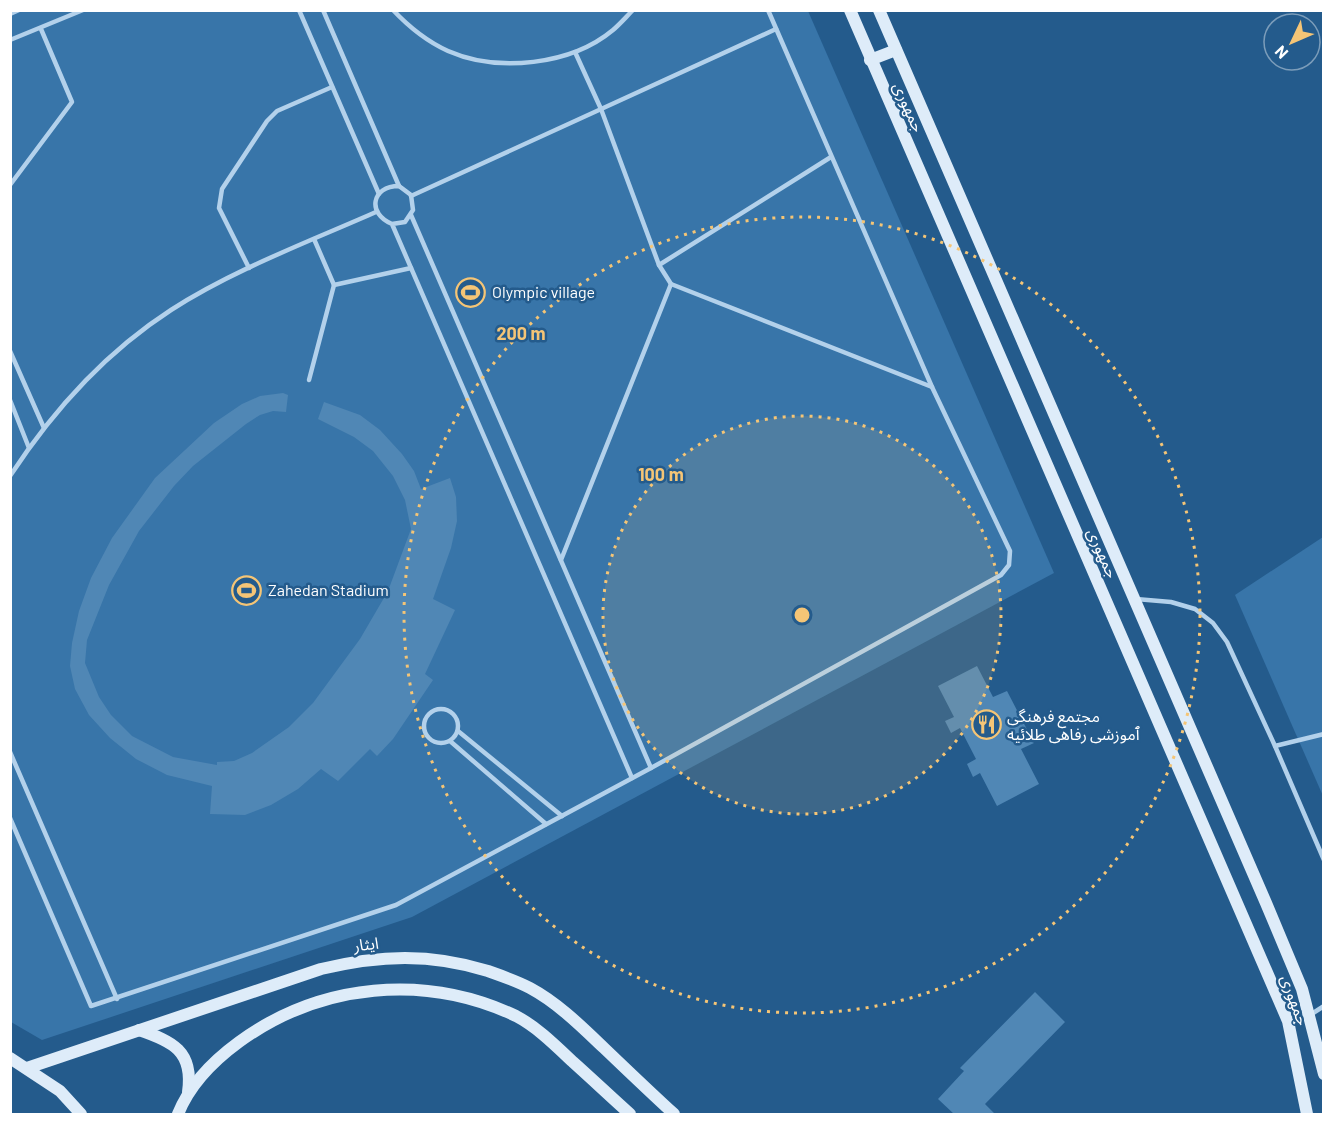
<svg xmlns="http://www.w3.org/2000/svg" width="1334" height="1125" font-family="Barlow,'Noto Sans Arabic',sans-serif">
<style>
.green{fill:#3875a9}
.building{fill:#5087b5}
.lines{fill:none;stroke-linecap:round;stroke-linejoin:round}
.lane{stroke:#b3d1eb;stroke-width:4.5}
.secondary{stroke:#deecf9;stroke-width:12}
.ring{fill:none;stroke:#f5c576;stroke-width:3;stroke-dasharray:3 6}
.labels{text-anchor:middle;stroke-width:5;stroke-linejoin:round;paint-order:stroke}
.street-label{font-size:16px;fill:#fff;stroke:#245b8c}
.poi-label{font-size:16px;fill:#fff;stroke:#245b8c;text-anchor:start}
.centre{fill:#f5c576;stroke:#245b8c;stroke-width:3}
.ring-label{font-size:18px;text-anchor:middle;font-weight:bold;fill:#f5c576;stroke:#245b8c;stroke-width:5;stroke-linejoin:round;paint-order:stroke}
</style>
<rect width="100%" height="100%" fill="#245b8c"/>
<g class="green">
<polygon points="11,11 808,11 1054,573 412,917 42,1040 11,1022"/>
<polygon points="1323,537 1323,796 1235,595"/>
</g>
<g class="building">
<polygon points="283,393 288,395 286,412 273,411 260,415 246,424 193,466 174,486 139,531 109,585 87,640 85,663 99,697 111,715 132,736 173,757 217,765 217,762 234,761 252,753 289,727 313,703 360,639 388,591 411,529 405,500 393,476 373,451 354,437 318,419 324,402 360,415 380,430 402,454 414,471 421,489 450,478 456,497 457,521 451,548 433,599 455,610 425,674 433,680 393,739 377,756 370,749 338,781 321,769 298,789 271,805 245,815 210,814 212,786 167,775 136,759 110,738 89,715 75,689 70,666 72,643 79,611 91,578 112,538 155,478 214,423 242,404 260,396"/>
<polygon points="977,666 993,697 1007,691 1034,743 1021,749 1039,784 997,806 980,773 973,777 967,764 976,759 960,728 951,733 945,721 954,717 938,686"/>
<polygon points="1035,992 1065,1022 985,1104 995,1114 954,1114 938,1099 964,1071 960,1068"/>
</g>
<g class="lines">
<g class="lane">
<polyline points="299,10 379,194"/>
<polyline points="323,10 399,186"/>
<path d="M393 10C409 27 426 41 448 51 498 73 571 65 613 30 620 24 626 17 633 10"/>
<polyline points="10,14 19,10"/>
<polyline points="10,40 83,10"/>
<polyline points="575,52 601,109 659,265 671,284 932,387"/>
<polyline points="10,185 72,102 41,29"/>
<polyline points="411,196 776,29"/>
<polyline points="411,215 651,768"/>
<path d="M392 224 405 222 413 210 411 195 399 186C371 186 367 214 392 224L632 778"/>
<polyline points="314,239 334,285 411,268"/>
<polyline points="659,265 831,157"/>
<polyline points="249,268 219,208 222,189 267,121 277,111 332,87"/>
<polyline points="10,351 44,428"/>
<polyline points="309,380 334,285"/>
<polyline points="10,400 29,448"/>
<path d="M10 476C52 412 106 352 171 310 233 270 308 242 376 212"/>
<polyline points="561,560 671,284"/>
<polyline points="1136,599 1171,602 1195,609 1213,623 1227,642 1275,746 1324,860"/>
<circle cx="441" cy="726" r="17"/>
<polyline points="458,731 562,816"/>
<polyline points="450,741 546,824"/>
<polyline points="1275,746 1324,734"/>
<polyline points="10,752 117,999"/>
<polyline points="10,818 91,1006 396,905 651,768 1001,575 1009,565 1010,551 932,387 768,10"/>
<polyline points="1288,1021 1310,1015 1324,1006"/>
</g>
<g class="secondary">
<polyline points="850,10 1288,1021 1307,1114"/>
<polyline points="879,10 1266,903 1302,989 1324,1074"/>
<polyline points="870,60 896,50"/>
<path d="M139 1030C172 1041 194 1051 188 1092"/>
<polyline points="10,1058 60,1091 81,1114"/>
<path d="M27 1068 321 969C380 955 430 953 488 971 502 976 517 981 530 988 558 1003 582 1027 604 1048 628 1071 651 1093 674 1114"/>
<path d="M178 1114C190 1084 213 1061 239 1042 320 983 425 973 516 1016 537 1027 555 1045 573 1062 592 1079 611 1097 630 1114"/>
</g>
</g>
<circle cx="802" cy="615" r="199" fill="#f5c576" fill-opacity=".12"/>
<g class="ring">
<circle cx="802" cy="615" r="199"/>
<circle cx="802" cy="615" r="398"/>
</g>
<defs>
<symbol id="stadium-ring" viewBox="-11 -11 22 22"><circle r="9.5" fill="#245b8c" stroke="#f5c576" stroke-width="1.5"/><path d="M0-5a6.5 5 0 1 0 0 10a6.5 5 0 1 0 0-10ZM-3.5-1.8h7v3.6h-7Z" fill="#f5c576"/></symbol>
<symbol id="restaurant-ring" viewBox="-11 -11 22 22"><circle r="9.5" fill="#245b8c" stroke="#f5c576" stroke-width="1.5"/><path d="M-5-6h1v4h1v-4h1v4h1v-4h1v5L-1.5 .5V6h-2V.5L-5-1ZM5-6V6H3V1.5H1.5Q1.5-4 5-6Z" fill="#f5c576"/></symbol>
</defs>
<g fill-rule="evenodd">
<use href="#stadium-ring" x="454" y="276" width="33" height="33"/>
<use href="#stadium-ring" x="230" y="574" width="33" height="33"/>
<use href="#restaurant-ring" x="970" y="708" width="33" height="33"/>
</g>
<g class="labels">
<g class="street-label">
<text transform="translate(909 107) rotate(66)" y="6">جمهوری</text>
<text transform="translate(1103 553) rotate(66)" y="6">جمهوری</text>
<text transform="translate(366 944) rotate(-7)" y="6">ایثار</text>
<text transform="translate(1295 1000) rotate(70)" y="6">جمهوری</text>
</g>
<g class="poi-label">
<text x="492" y="298">Olympic village</text>
<text x="268" y="596">Zahedan Stadium</text>
<text x="1007" y="722">مجتمع فرهنگی<tspan x="1007" dy="18">ٱموزشی رفاهی طلائیه</tspan></text>
</g>
</g>
<circle cx="802" cy="615" r="9" class="centre"/>
<g class="ring-label">
<text x="521" y="340">200 m</text>
<text x="661" y="481">100 m</text>
</g>
<rect width="1334" height="1125" fill="none" stroke="#ffffff" stroke-width="24"/>
<g transform="translate(1292 42) rotate(226)"><circle r="28" fill="#245b8c" stroke="#7c9dba" stroke-width="1.5"/>
<path d="M0-4.5L10 22L0 15L-10 22Z" fill="#f5c576"/>
<text y="-9" font-size="16" font-weight="bold" text-anchor="middle" fill="#ffffff">N</text>
</g>
</svg>
